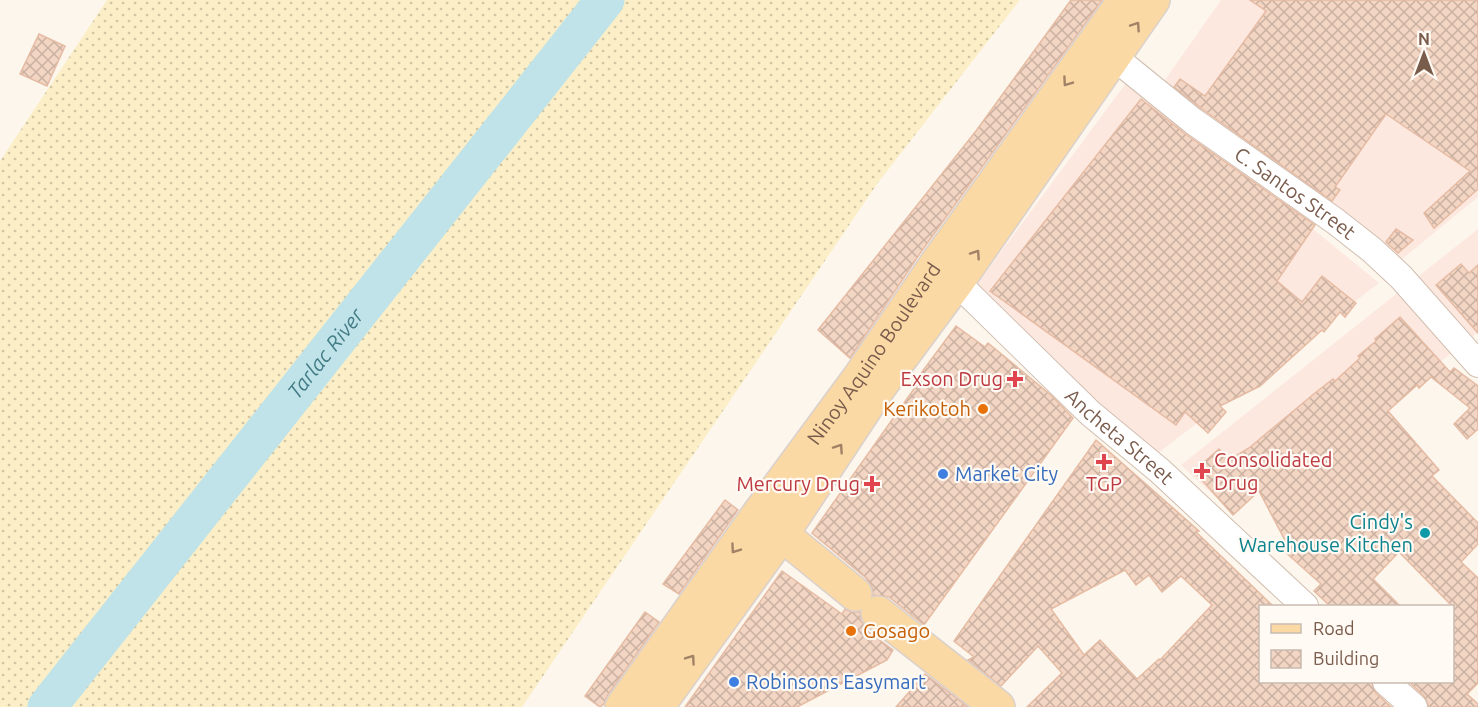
<svg xmlns="http://www.w3.org/2000/svg" width="1478" height="707" font-family="Ubuntu,sans-serif">
<style>
.commercial{fill:#fde8e0}
.sand{fill:url(#sand-dots)}
.lines{fill:none;stroke-linecap:round;stroke-linejoin:round}
.river{stroke:#bfe3e8;stroke-width:39}
.building{fill:url(#building-cross-hatch);stroke:#e6bba3;stroke-width:1.5;fill-rule:evenodd}
.minor-casing{stroke:#d1beb0;stroke-width:28}
.major-casing{stroke:#dad1cd;stroke-width:36}
.minor{stroke:#fff;stroke-width:26}
.major{stroke:#fbd9a5;stroke-width:33}
.oneway{stroke:#a18267}
.health-dot{fill:#e0444e;stroke:#fffaf3;stroke-width:2}
.food-dot{fill:#e8710a;stroke:#fffaf3;stroke-width:2}
.shop-dot{fill:#3f7fe0;stroke:#fffaf3;stroke-width:2}
.culture-dot{fill:#0f9aa8;stroke:#fffaf3;stroke-width:2}
.labels{text-anchor:middle;stroke-width:4.5;stroke-linejoin:round;paint-order:stroke}
.street-label{font-size:20px;fill:#7a5c4d;stroke:#fffaf3}
.health-label{font-size:20px;fill:#be3a42;stroke:#fffaf3;text-anchor:end}
.food-label{font-size:20px;fill:#c56008;stroke:#fffaf3;text-anchor:end}
.shop-label{font-size:20px;fill:#366cbe;stroke:#fffaf3;text-anchor:start}
.culture-label{font-size:20px;fill:#0d838f;stroke:#fffaf3;text-anchor:end}
.water-label{font-size:21px;font-style:italic;fill:#437c86;stroke:#fffaf3}
</style>
<defs>
<pattern id="sand-dots" width="8" height="8" patternUnits="userSpaceOnUse" patternTransform="scale(1.5)"><rect width="8" height="8" fill="#fcefc7"/><path d="M2 2h.1M6 6h.1" fill="none" stroke="#d1c5a4" stroke-width="1.8" stroke-linecap="round"/></pattern>
<pattern id="building-cross-hatch" width="8" height="8" patternUnits="userSpaceOnUse" patternTransform="scale(1.5)"><rect width="8" height="8" fill="#f3d5c3"/><path d="M0 0l8 8M0 8l8-8" fill="none" stroke="#cab0a1"/></pattern>
</defs>
<rect width="100%" height="100%" fill="#fdf6ec"/>
<g class="commercial">
<polygon points="1221,0 1478,0 1478,197 1396,264 1160,87"/>
<polygon points="1129,79 1379,283 1157,454 1091,409 1005,317 977,284"/>
<polygon points="1478,229 1478,332 1444,359 1221,502 1181,465"/>
</g>
<polygon class="sand" points="107,0 1020,0 877,184 522,707 0,707 0,161"/>
<g class="lines">
<path class="river" id="s1" d="M47 707 605 0"/>
</g>
<g class="building">
<polygon points="1071,0 1102,0 921,252 850,358 818,330 976,131"/>
<polygon points="1250,0 1478,0 1478,189 1434,228 1424,213 1470,171 1386,114 1335,187 1340,190 1332,201 1202,109 1174,87 1180,79 1205,96 1266,11"/>
<polygon points="39,34 65,46 47,86 20,74"/>
<polygon points="1141,99 1184,133 1315,225 1277,281 1302,302 1322,276 1356,303 1345,317 1340,312 1324,332 1322,330 1260,386 1220,406 1226,412 1208,433 1185,412 1176,425 990,291"/>
<polygon points="1396,229 1413,240 1398,253 1386,242"/>
<polygon points="1461,264 1469,273 1478,265 1478,333 1436,285"/>
<polygon points="1400,317 1450,372 1454,368 1478,386 1478,429 1467,439 1454,424 1470,408 1431,377 1419,388 1417,385 1388,411 1439,470 1432,476 1478,523 1478,544 1461,562 1478,578 1478,683 1467,694 1478,704 1478,707 1429,707 1424,696 1408,681 1452,681 1452,606 1399,552 1373,579 1400,606 1330,606 1314,591 1321,584 1284,551 1288,546 1259,491 1233,515 1194,471 1219,449 1229,460 1249,448 1315,393 1333,379 1335,381 1360,358 1358,356 1376,341 1375,339"/>
<polygon points="956,326 985,347 988,343 1052,396 1073,418 924,625 889,597 873,595 872,587 866,578 812,533 916,386 913,384"/>
<path d="M1096 440 1199 531 1196 532 1273 606H1260V681H1371L1376 693 1391 707H1027L1062 673 1038 646 1001 686 968 660 974 657 954 641ZM1125 570 1136 585 1149 575 1162 592 1181 576 1212 605 1160 660 1159 659 1137 679 1100 640 1084 655 1051 609Z"/>
<polygon points="725,500 738,510 679,594 663,584"/>
<polygon points="782,571 842,614 845,609 851,612 860,612 861,621 867,628 866,630 893,650 887,660 797,707 685,707"/>
<polygon points="645,612 659,622 607,696 604,704 600,707 585,696"/>
<polygon points="925,674 968,707 896,707"/>
</g>
<g class="lines">
<defs>
<g id="minor">
<path id="s2" d="M1099 45 1193 121 1335 221 1372 250 1401 277 1478 364"/>
<path id="s3" d="M944 270 1090 413 1160 471 1305 606"/>
<polyline points="1386,682 1414,707"/>
</g>
<g id="major">
<polyline points="764,520 855,594"/>
<polyline points="878,613 998,707"/>
<path id="s4" d="M622 707 758 515 859 378 937 263 1125 0"/>
<polyline points="657,707 782,534 880,386 957,282 1153,0"/>
</g>
</defs>
<use href="#minor" class="minor-casing"/>
<use href="#major" class="major-casing"/>
<use href="#minor" class="minor"/>
<use href="#major" class="major"/>
</g>
<defs><path id="oneway-chevron" d="M-2-3.5L2.5 0L-2 3.5" fill="none" stroke-width="1.6" stroke-linecap="round" stroke-linejoin="round" transform="scale(1.5)"/></defs>
<g class="oneway">
<use href="#oneway-chevron" transform="translate(1136 26) rotate(-56)"/>
<use href="#oneway-chevron" transform="translate(1067 82) rotate(125)"/>
<use href="#oneway-chevron" transform="translate(976 254) rotate(-56)"/>
<use href="#oneway-chevron" transform="translate(839 448) rotate(-56)"/>
<use href="#oneway-chevron" transform="translate(735 549) rotate(125)"/>
<use href="#oneway-chevron" transform="translate(691 659) rotate(-55)"/>
</g>
<g class="health-dot">
<path d="M1012 370h6v6h6v6h-6v6h-6v-6h-6v-6h6z"/>
<path d="M1101 453h6v6h6v6h-6v6h-6v-6h-6v-6h6z"/>
<path d="M1199 462h6v6h6v6h-6v6h-6v-6h-6v-6h6z"/>
<path d="M869 475h6v6h6v6h-6v6h-6v-6h-6v-6h6z"/>
</g>
<g class="food-dot">
<circle cx="983" cy="409" r="6"/>
<circle cx="851" cy="631" r="6"/>
</g>
<g class="shop-dot">
<circle cx="943" cy="474" r="6"/>
<circle cx="734" cy="682" r="6"/>
</g>
<circle class="culture-dot" cx="1425" cy="533" r="6"/>
<g class="labels">
<g class="street-label">
<text dy="7" stroke="none"><textPath href="#s2" startOffset="246">C. Santos Street</textPath></text>
<text dy="7" stroke="none"><textPath href="#s4" startOffset="434">Ninoy Aquino Boulevard</textPath></text>
<text dy="7" stroke="none"><textPath href="#s3" startOffset="242">Ancheta Street</textPath></text>
</g>
<g class="health-label">
<text x="1003" y="386">Exson Drug</text>
<text x="1214" y="467" text-anchor="start">Consolidated<tspan x="1214" dy="23">Drug</tspan></text>
<text x="860" y="491">Mercury Drug</text>
<text x="1104" y="491" text-anchor="middle">TGP</text>
</g>
<g class="food-label">
<text x="971" y="416">Kerikotoh</text>
<text x="863" y="638" text-anchor="start">Gosago</text>
</g>
<g class="shop-label">
<text x="955" y="481">Market City</text>
<text x="746" y="689">Robinsons Easymart</text>
</g>
<g class="culture-label">
<text x="1413" y="529">Cindy's<tspan x="1413" dy="23">Warehouse Kitchen</tspan></text>
</g>
<g class="water-label">
<text dy="7" stroke="none"><textPath href="#s1" startOffset="450">Tarlac River</textPath></text>
</g>
</g>
<rect x="1259" y="605" width="195" height="78" fill="#fffaf3" stroke="#cabbb1" stroke-width="1.5"/>
<rect x="1271" y="624" width="30" height="9" fill="#fbd9a5" stroke="#cabbb1" stroke-width="1.5"/>
<text x="1313" y="635" font-size="18" fill="#7a5c4d">Road</text>
<rect x="1271" y="650" width="30" height="18" fill="url(#building-cross-hatch)" stroke="#cabbb1" stroke-width="1.5"/>
<text x="1313" y="665" font-size="18" fill="#7a5c4d">Building</text>
<g transform="translate(1424 54)" stroke="#fffaf3" stroke-width="4.5" paint-order="stroke">
<path d="M0-4.5L10 22L0 15L-10 22Z" fill="#7a5c4d"/>
<text y="-9" font-size="16" font-weight="bold" text-anchor="middle" fill="#7a5c4d">N</text>
</g>
</svg>
